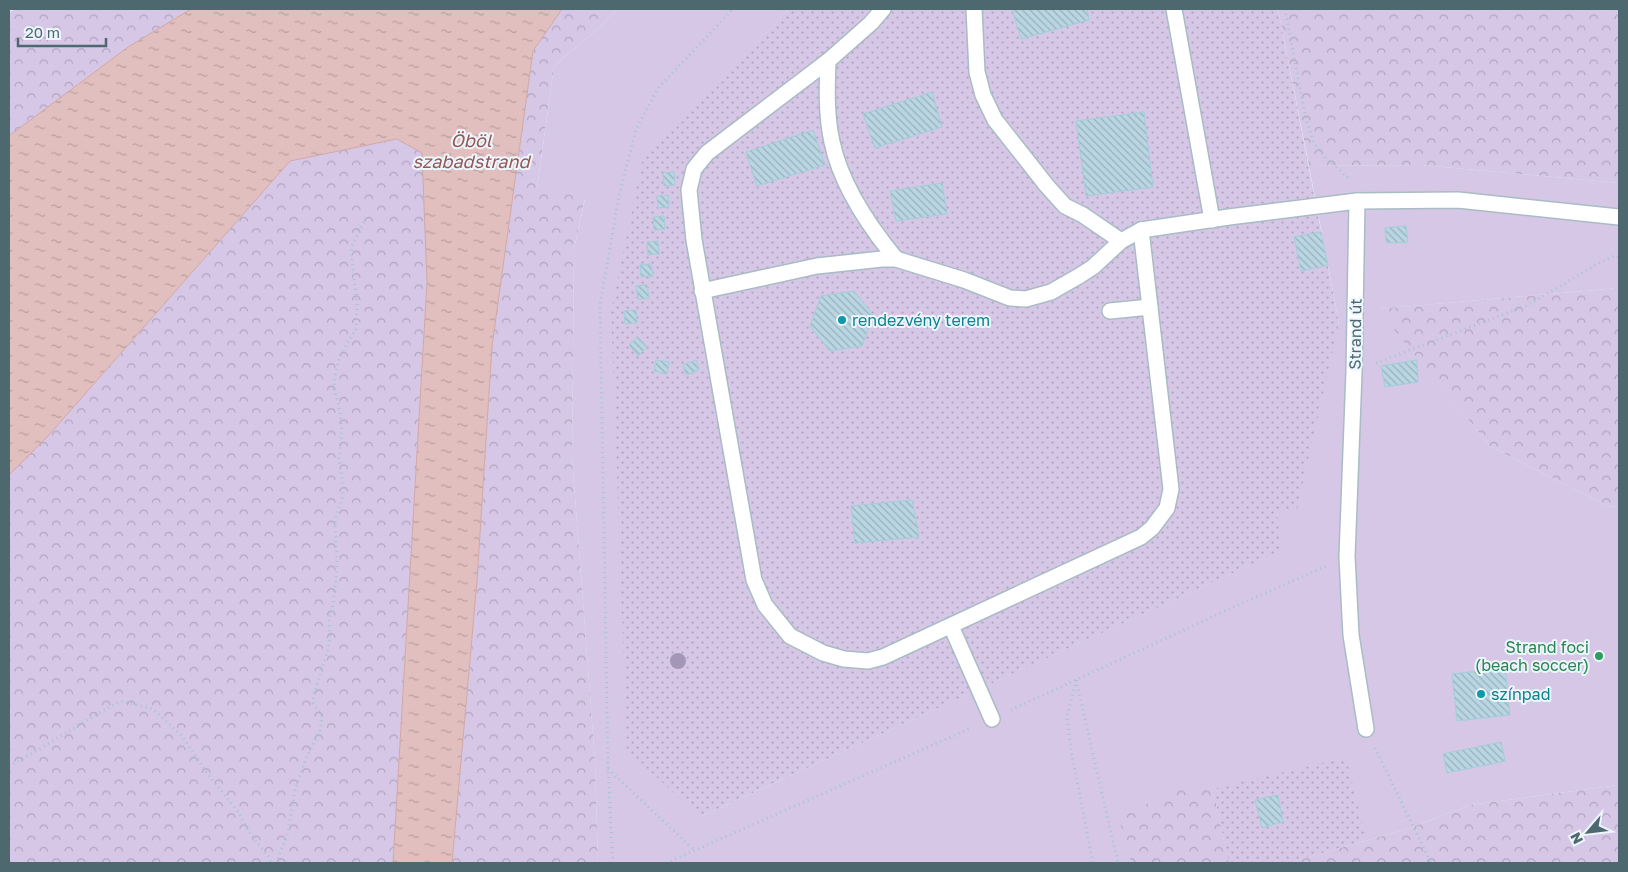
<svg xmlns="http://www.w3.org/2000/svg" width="1628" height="872" font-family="'Golos Text',sans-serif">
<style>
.grass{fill:#d6c7e6}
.forest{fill:url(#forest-crowns)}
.park{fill:url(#park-dots)}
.water{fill:url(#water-ripples);stroke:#d2a7a5}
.building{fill:url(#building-back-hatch);stroke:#a4cedd}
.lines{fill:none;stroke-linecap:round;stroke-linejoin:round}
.service-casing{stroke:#a9bcc5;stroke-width:18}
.path{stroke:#a5c5d1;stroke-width:3;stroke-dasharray:1 4;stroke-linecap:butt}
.service{stroke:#fff;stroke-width:15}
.tree{fill:#a397b7}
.culture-dot{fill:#0f9aa8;stroke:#edf5fd;stroke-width:2}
.leisure-dot{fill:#2e9e5b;stroke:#edf5fd;stroke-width:2}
.labels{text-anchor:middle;stroke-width:4;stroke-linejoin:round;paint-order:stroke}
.culture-label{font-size:16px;fill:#0d838f;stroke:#edf5fd;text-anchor:start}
.street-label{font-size:16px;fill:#4e6870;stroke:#edf5fd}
.leisure-label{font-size:16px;fill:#27864d;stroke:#edf5fd;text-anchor:end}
.water-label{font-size:18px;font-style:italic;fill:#955855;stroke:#edf5fd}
</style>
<defs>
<pattern id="forest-crowns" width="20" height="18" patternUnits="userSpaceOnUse" patternTransform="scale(1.25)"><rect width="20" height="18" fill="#d6c7e6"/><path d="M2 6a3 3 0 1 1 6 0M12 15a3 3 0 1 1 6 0" fill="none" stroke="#b0a5bf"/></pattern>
<pattern id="park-dots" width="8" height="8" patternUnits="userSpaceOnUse" patternTransform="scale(1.25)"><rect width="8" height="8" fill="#d6c7e6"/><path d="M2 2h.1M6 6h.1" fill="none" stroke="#b0a5bf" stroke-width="1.8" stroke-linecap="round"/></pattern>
<pattern id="water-ripples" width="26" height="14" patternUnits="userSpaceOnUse" patternTransform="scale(1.25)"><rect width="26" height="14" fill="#e1bfbe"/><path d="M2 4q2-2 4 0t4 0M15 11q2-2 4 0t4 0" fill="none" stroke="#b99f9f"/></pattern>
<pattern id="building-back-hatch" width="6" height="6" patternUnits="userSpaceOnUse" patternTransform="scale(1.25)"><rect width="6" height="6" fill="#b9d6e2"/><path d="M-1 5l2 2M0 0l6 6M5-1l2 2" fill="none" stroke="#99b1bc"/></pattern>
</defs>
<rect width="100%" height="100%" fill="#e7f0fa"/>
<polygon class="grass" points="617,9 789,9 724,76 700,817 1280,551 1277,511 1339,323 1309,166 1421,165 1619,183 1619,288 1378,309 1490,446 1607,506 1619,507 1619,785 1470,805 1410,828 1288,863 1229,863 1213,789 1120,818 1131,863 598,863 595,761 572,457 574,249 585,199 537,189 554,66 601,26"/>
<g class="forest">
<polygon points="16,9 191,9 128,47 9,136 9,12"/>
<polygon points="562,9 617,9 601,26 554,66 537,188 585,198 574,249 572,457 595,761 598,863 452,863 477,581 492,346 533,51"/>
<polygon points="1278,9 1619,9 1619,183 1421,165 1309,166"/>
<polygon points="398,139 423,153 427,282 393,863 9,863 9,475 48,436 290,161"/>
<polygon points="1619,288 1619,507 1607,506 1490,446 1377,309"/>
<polygon points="1187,784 1213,789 1229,863 1131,863 1119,818"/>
<polygon points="1619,785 1619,863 1288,863 1410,828 1470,805"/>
</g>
<g class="park">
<polygon points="789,9 1278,9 1339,323 1297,509 1277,511 1281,551 700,817 627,750 611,311 643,158"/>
<polygon points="1346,757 1366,840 1288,863 1229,863 1213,789"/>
</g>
<polygon class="water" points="191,9 562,9 533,51 492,346 477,581 452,863 393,863 427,282 422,153 397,139 290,161 48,436 9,475 9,136 128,47"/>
<g class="building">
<polygon points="1012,9 1087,9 1089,20 1021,39"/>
<polygon points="932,92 942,127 875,148 863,114"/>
<polygon points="1144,112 1153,187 1086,196 1076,121"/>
<polygon points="813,130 825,165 757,186 746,152"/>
<polygon points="674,172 675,185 664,186 663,173"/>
<polygon points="942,183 947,214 896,221 890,191"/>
<polygon points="668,195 669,207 658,208 657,196"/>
<polygon points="664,216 665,229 654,230 653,217"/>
<polygon points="1406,226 1408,242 1386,243 1385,228"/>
<polygon points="1321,232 1328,265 1301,271 1294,237"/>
<polygon points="658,241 659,254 648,255 647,242"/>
<polygon points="651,264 653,276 641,277 640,265"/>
<polygon points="647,285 649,298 638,299 636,286"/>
<polygon points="854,291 873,315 862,346 830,351 810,326 821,296"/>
<polygon points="636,310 637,323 625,324 624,311"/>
<polygon points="638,337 647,347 638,356 629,345"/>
<polygon points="656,360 669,362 667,374 654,371"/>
<polygon points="696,360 699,370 686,375 683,365"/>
<polygon points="1417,360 1418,382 1385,387 1381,366"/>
<polygon points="912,500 919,537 855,543 851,506"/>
<polygon points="1505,668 1510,715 1457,721 1452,674"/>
<polygon points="1501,742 1505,761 1447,773 1443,754"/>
<polygon points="1278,795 1283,822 1262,828 1255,800"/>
</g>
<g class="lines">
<defs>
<g id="service">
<polyline points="883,9 871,23 828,61 707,153 694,169 689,190 694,240 754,580 765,605 790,636 823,653 844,659 868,661 883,657 1141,537 1152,528 1167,508 1171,489 1141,230 1229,217 1357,201 1458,200 1619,217"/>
<polyline points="974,9 977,72 983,95 995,120 1047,186 1065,206 1083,215 1121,241"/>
<polyline points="1174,9 1212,220"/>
<path d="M828 61C827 88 826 115 832 142 841 185 868 225 896 259"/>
<polyline points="1357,201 1354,372 1347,557 1351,635 1366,729"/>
<polyline points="702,291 817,266 882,259 896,259 964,280 1010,298 1026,299 1051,292 1079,276 1093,267 1121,241 1141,230"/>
<polyline points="1110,311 1150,307"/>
<polyline points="951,626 992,719"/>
</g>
</defs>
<use href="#service" class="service-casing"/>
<g class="path">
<polyline points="1285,9 1306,119 1314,143 1325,157 1348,178"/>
<polyline points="1376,363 1528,305 1599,263 1614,256 1619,257"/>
<polyline points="1076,680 1118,863"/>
<polyline points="1076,680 1067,717 1071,750 1093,863"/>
<polyline points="1011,710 1223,612 1326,566"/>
<polyline points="1375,748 1430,861 1433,863"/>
<path d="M9 766C47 746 83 721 121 701L153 709 182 736 207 773 236 809 251 835 269 857 271 863"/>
<polyline points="608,769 694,850"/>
<polyline points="276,863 287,836 295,790 305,761 320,730 322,716 313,703 314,694 326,656 330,639 329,618 332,610 336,581 337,564 335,520 342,498 343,485 339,458 342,431 339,405 334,389 335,375 339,360 347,343 356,330 357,304 351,251 353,243 366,218"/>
<polyline points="613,863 608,769 600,305 619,196 636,129 659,87 733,9"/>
<polyline points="666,863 971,728"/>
</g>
<use href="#service" class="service"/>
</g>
<circle class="tree" cx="678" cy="661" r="8"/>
<g class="culture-dot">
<circle cx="842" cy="320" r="5"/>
<circle cx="1481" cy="694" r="5"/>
</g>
<circle class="leisure-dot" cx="1599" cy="656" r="5"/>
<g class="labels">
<g class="culture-label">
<text x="852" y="326">rendezvény terem</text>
<text x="1491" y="700">színpad</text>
</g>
<g class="street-label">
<text transform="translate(1355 334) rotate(-89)" y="6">Strand út</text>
</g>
<g class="leisure-label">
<text x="1589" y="653">Strand foci<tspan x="1589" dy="18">(beach soccer)</tspan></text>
</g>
<g class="water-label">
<text x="471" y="147">Öböl<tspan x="471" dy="21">szabadstrand</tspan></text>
</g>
</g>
<rect width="1628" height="872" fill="none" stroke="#4e6870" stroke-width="20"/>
<g transform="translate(1588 832) rotate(242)" stroke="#edf5fd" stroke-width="4" paint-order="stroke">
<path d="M0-4L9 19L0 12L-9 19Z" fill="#4e6870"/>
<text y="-8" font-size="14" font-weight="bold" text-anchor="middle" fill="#4e6870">N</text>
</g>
<path d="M18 38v8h88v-8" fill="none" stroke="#4e6870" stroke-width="2.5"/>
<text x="25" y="38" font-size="15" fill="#4e6870" stroke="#edf5fd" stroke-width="4" paint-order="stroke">20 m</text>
</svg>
